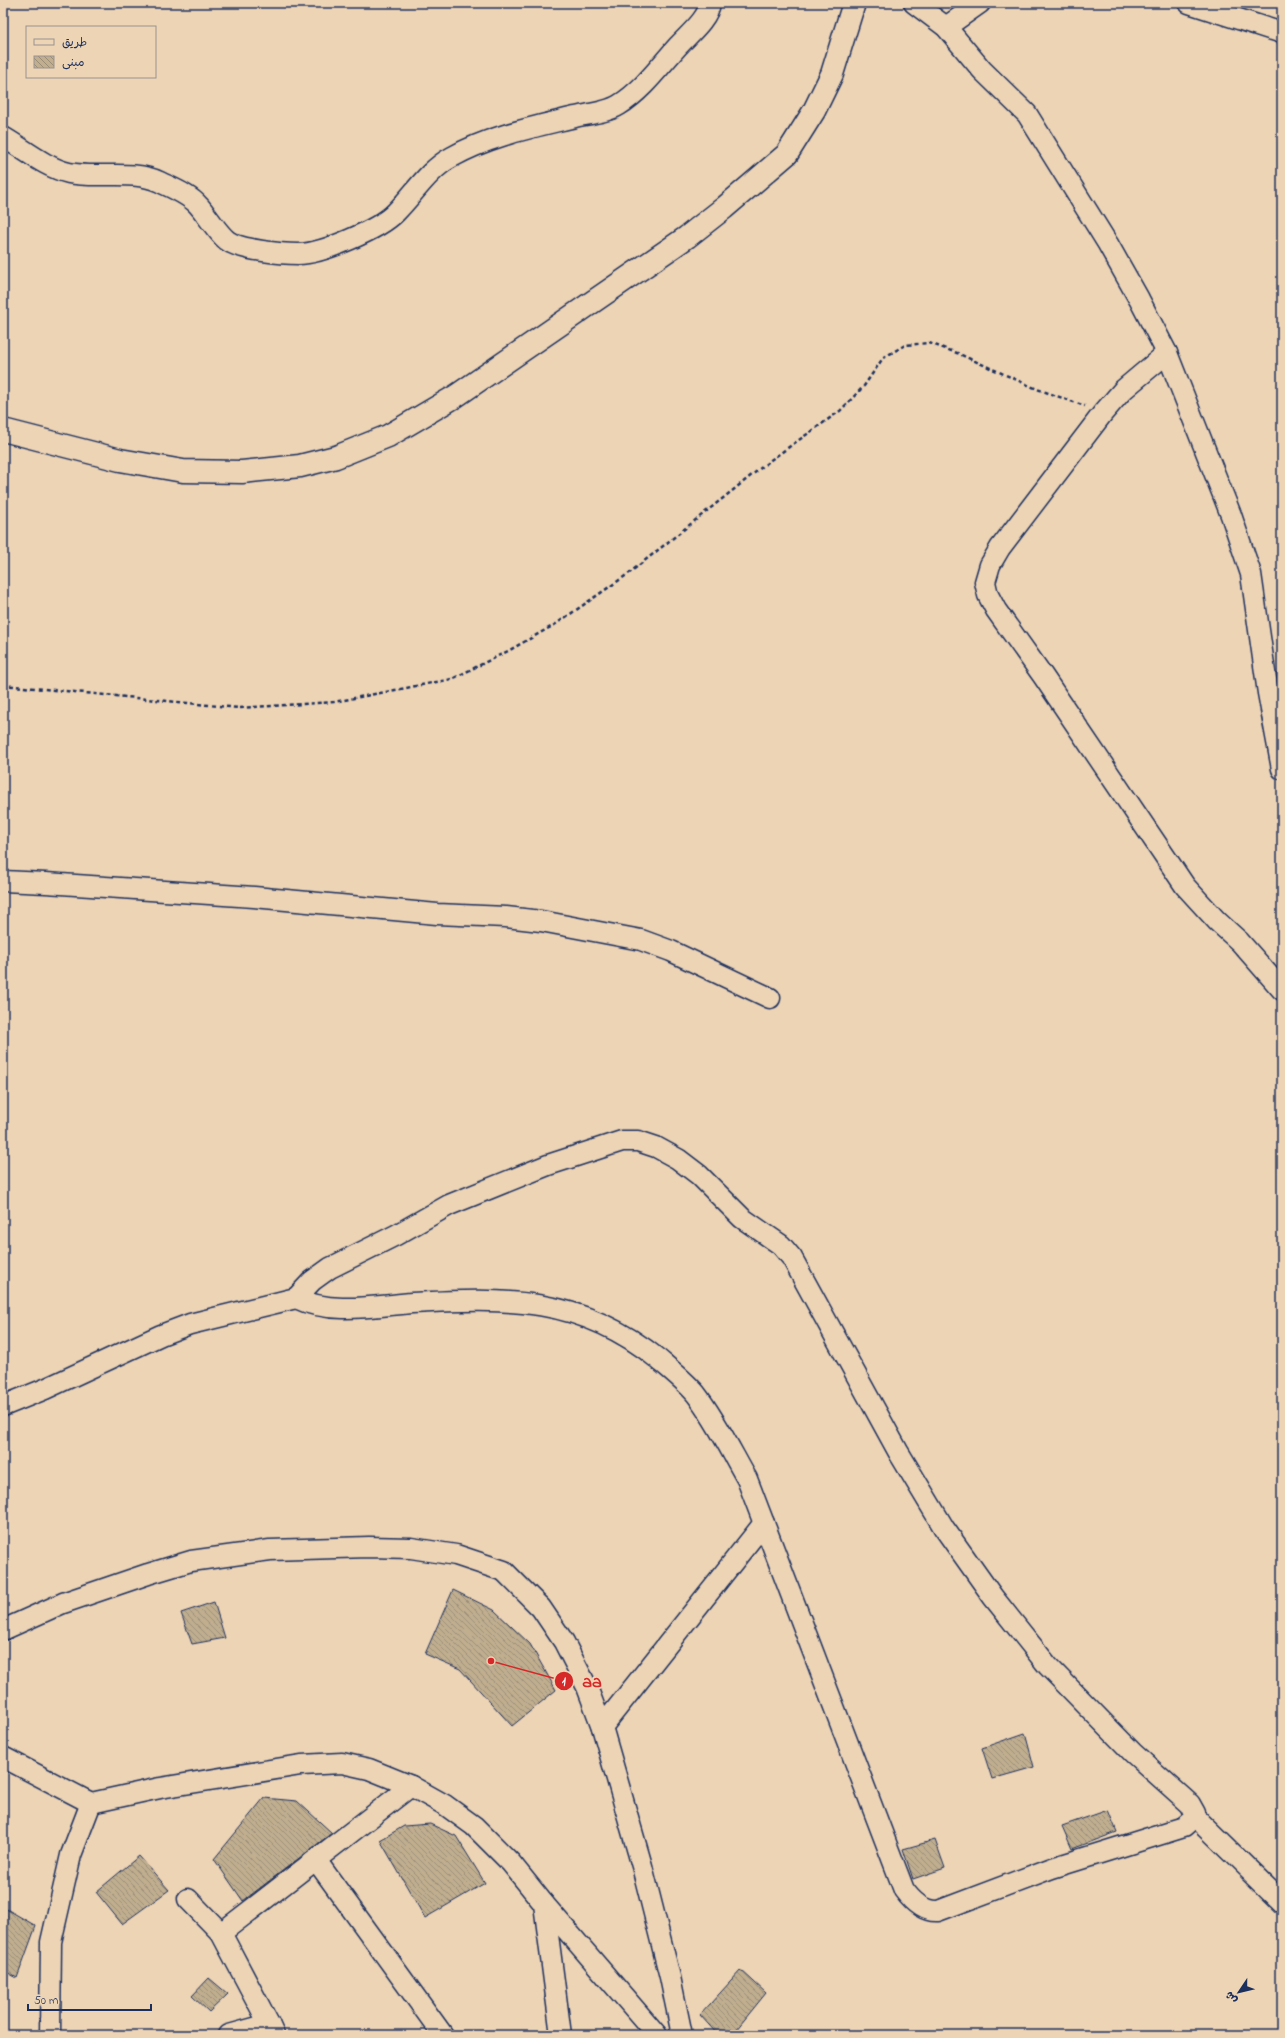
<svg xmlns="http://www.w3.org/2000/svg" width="1285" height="2038" font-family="'Indie Flower','Playpen Sans Arabic',sans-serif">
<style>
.building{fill:url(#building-back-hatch);stroke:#1b2f5e}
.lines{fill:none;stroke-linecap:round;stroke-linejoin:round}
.minor-casing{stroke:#1b2f5e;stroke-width:23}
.major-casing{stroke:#1b2f5e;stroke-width:25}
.path{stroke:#1b2f5e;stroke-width:2.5;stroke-dasharray:4 3;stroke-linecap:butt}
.minor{stroke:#edd4b5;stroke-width:20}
.major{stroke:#edd4b5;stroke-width:22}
.leader{fill:none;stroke:#d62828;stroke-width:1.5}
.callout-dot{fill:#d62828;stroke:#edd4b5;stroke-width:1.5}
.mark-label{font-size:12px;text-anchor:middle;font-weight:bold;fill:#fff}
.callout-label{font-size:18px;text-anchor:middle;font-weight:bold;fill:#d62828;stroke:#edd4b5;stroke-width:4;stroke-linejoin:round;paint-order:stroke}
</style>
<defs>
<pattern id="building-back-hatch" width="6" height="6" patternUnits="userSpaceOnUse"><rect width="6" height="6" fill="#c0ae8f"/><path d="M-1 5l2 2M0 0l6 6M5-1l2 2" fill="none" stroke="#9b8e78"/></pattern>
</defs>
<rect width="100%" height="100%" fill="#edd4b5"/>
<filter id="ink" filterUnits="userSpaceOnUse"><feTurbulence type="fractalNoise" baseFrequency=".025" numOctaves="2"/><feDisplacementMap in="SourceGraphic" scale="8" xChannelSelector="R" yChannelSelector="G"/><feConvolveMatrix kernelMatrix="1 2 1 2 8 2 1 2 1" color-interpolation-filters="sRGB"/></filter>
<g filter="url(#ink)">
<g class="building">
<polygon points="453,1590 494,1610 530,1644 556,1690 512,1726 460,1669 425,1654"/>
<polygon points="214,1602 225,1638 192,1644 181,1613"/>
<polygon points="1025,1733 1034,1767 992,1779 982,1748"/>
<polygon points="264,1798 297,1801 332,1833 243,1901 214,1859"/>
<polygon points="1108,1810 1117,1832 1072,1849 1062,1826"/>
<polygon points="430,1824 456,1836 485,1883 425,1918 380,1840 404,1826"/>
<polygon points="935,1840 945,1868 913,1879 903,1849"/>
<polygon points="139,1856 169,1890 122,1924 96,1892"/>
<polygon points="3,1907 36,1926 17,1978 3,1970"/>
<polygon points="741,1970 766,1993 732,2035 718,2035 700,2015"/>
<polygon points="209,1978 228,1994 209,2012 192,1996"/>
</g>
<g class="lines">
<defs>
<g id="minor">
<polyline points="914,3 946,27 982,70 1027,114 1108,244 1139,299 1167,353 1231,515 1251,574 1268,693 1282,769"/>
<polyline points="1189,3 1282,33"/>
<polyline points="946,27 980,3"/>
<path d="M3 137C24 149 46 168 69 173 98 179 133 169 160 182 172 188 190 195 199 206 207 215 219 235 228 241 240 250 283 254 298 254 322 254 380 229 396 212 415 193 428 170 452 157 489 136 534 127 575 117 589 114 608 112 619 105 642 91 660 66 678 46 689 34 708 19 710 3"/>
<polyline points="1167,353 1123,390 1103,413 1000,548 990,565 985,582 988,595 996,610 1043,676 1185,886 1217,921 1240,942 1282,990"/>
<polyline points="3,881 46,883 254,897 437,914 506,917 541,921 641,940 671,951 770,998"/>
<path d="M3 1406 45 1389 161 1335 190 1324 296 1298 312 1281 330 1268 396 1235 449 1205 548 1165 622 1141H638L656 1147 678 1159 699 1175 742 1218 781 1245 792 1258 899 1453 944 1528 993 1597 1048 1666 1133 1753 1190 1804 1195 1813 1192 1820 1184 1827 1052 1868 938 1911C923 1912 912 1901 904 1890L747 1479C731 1451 716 1420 696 1394 685 1381 671 1370 658 1359 581 1296 506 1298 412 1303 375 1306 330 1315 296 1298"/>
<polyline points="3,1630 63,1603 148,1574 191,1561 270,1550 369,1547 411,1548 456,1555 504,1571 541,1608 564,1642 587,1687 602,1727 642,1866 670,1977 682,2035"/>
<polyline points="602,1727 764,1523"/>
<polyline points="3,1757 91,1803 160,1788 301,1765 342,1763 369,1769 411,1786 445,1805 474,1826 511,1863 544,1904 657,2035"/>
<polyline points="1194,1816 1282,1902"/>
<polyline points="316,1860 443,2035"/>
<polyline points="188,1899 221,1933 269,2024"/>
<polyline points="544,1904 561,2035"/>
<polyline points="221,1933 411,1786"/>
<polyline points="50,2035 51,1942 71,1855 91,1803"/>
<polyline points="229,2035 269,2024 274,2035"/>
</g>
<polyline id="major" points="3,430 120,460 183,471 242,472 300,466 336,457 388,436 456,396 687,237 724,208 787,154 814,111 832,74 854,3"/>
</defs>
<use href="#minor" class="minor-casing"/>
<use href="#major" class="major-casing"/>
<polyline class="path" points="3,685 239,708 334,702 452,679 508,651 556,624 628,574 772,459 840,411 864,386 883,358 905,345 929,343 957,353 1037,389 1085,406"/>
<use href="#minor" class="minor"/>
<use href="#major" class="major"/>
</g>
</g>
<path class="leader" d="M491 1661L564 1681"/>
<g class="callout-dot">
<circle cx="491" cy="1661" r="4"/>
<circle cx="564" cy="1681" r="10"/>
</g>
<g class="mark-label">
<text x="564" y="1685">1</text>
</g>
<g class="callout-label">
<text x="592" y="1687">aa</text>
</g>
<rect width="1285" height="2038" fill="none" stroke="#edd4b5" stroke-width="16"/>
<rect x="8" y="8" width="1269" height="2022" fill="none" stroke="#1b2f5e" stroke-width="1.5" filter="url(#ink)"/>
<rect x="26" y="26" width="130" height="52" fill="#edd4b5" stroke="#999292"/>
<rect x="34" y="39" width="20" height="6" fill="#edd4b5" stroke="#999292"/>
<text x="62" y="46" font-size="12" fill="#1b2f5e">طريق</text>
<rect x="34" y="56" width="20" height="12" fill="url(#building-back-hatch)" stroke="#999292"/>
<text x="62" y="66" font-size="12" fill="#1b2f5e">مبنى</text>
<g transform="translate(1239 1992) rotate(235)" stroke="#edd4b5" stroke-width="3" paint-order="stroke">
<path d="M0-3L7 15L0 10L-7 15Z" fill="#1b2f5e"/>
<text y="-6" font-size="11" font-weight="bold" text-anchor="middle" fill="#1b2f5e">ش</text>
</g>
<path d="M28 2004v6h123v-6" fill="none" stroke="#1b2f5e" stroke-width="2"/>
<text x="34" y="2004" font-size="12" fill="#1b2f5e" stroke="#edd4b5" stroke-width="3" paint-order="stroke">50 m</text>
</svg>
